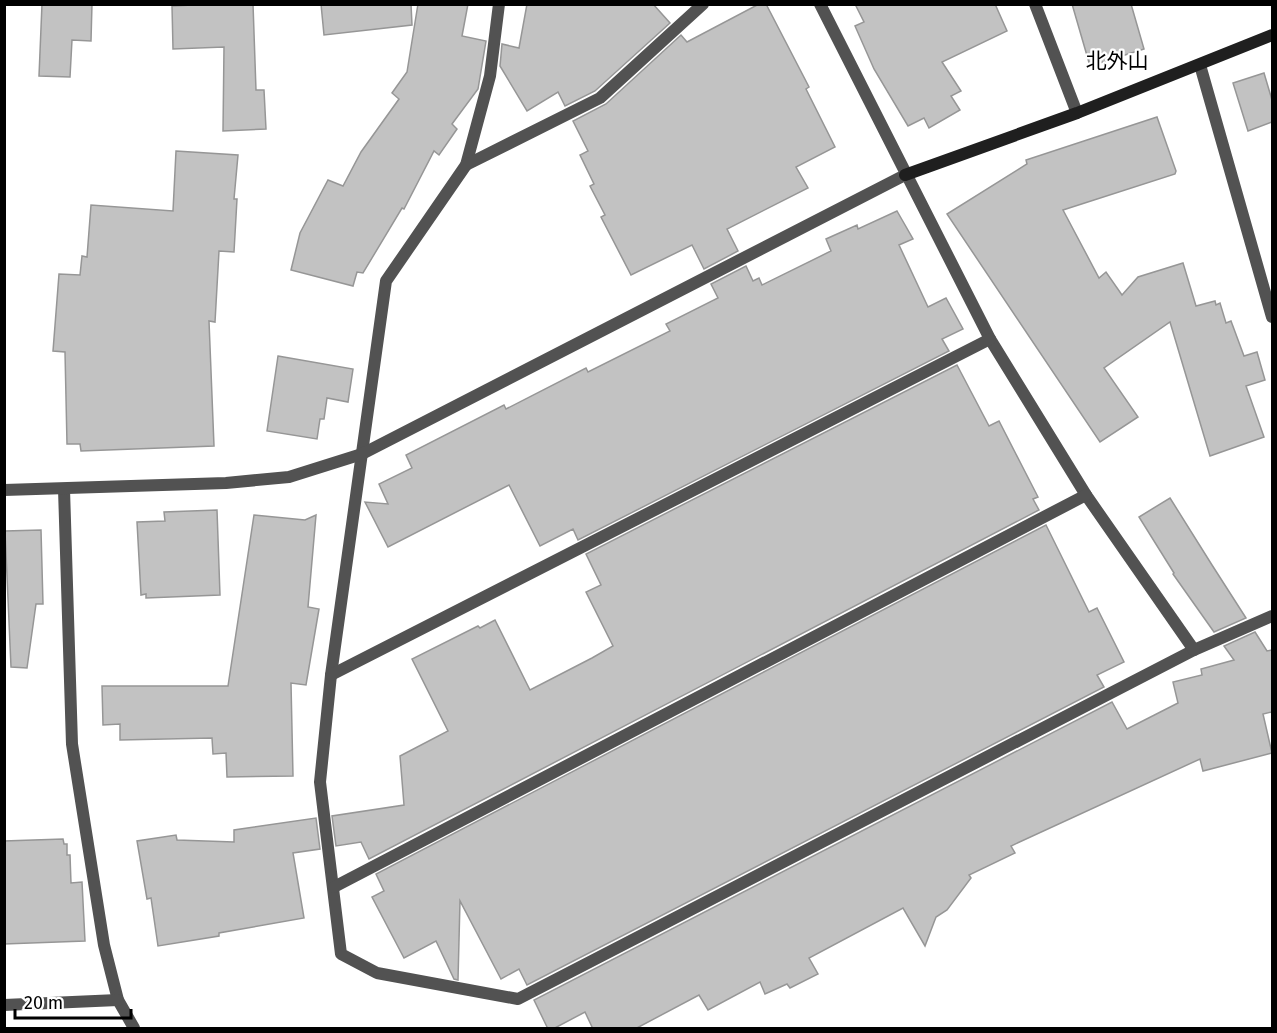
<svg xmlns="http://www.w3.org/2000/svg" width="1277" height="1033" font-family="'Fira Sans','Noto Sans JP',sans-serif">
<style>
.building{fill:#c2c2c2;stroke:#969696;stroke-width:1.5}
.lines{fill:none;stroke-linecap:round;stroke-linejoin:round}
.street{stroke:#525252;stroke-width:12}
.secondary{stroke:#1f1f1f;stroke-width:12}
.labels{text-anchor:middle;stroke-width:4.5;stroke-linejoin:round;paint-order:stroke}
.quarter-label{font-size:21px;fill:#000;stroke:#fff}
</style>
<rect width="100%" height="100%" fill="#fff"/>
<g class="building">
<polygon points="42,4 92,4 91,41 72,40 70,77 39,76"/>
<polygon points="214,4 253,4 256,90 264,90 266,129 223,131 224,47 173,49 172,6"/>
<polygon points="321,4 411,4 412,25 324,35"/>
<polygon points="418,4 468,4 462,36 486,41 478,89 452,124 457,129 439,155 434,151 404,209 402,208 363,273 357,272 353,286 291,270 300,233 328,180 343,186 361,152 399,99 392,93 407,72"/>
<polygon points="527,4 653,4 670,23 595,91 565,106 558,92 527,111 500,66 502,44 519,48"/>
<polygon points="759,4 766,4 809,87 806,89 835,147 796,167 808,188 727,229 738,251 704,269 692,245 631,275 601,217 605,215 590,186 594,184 580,155 588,151 573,121 606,104 681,35 687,42"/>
<polygon points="855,4 995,4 1007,31 942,62 961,91 951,96 960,110 929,128 924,118 908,126 874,69 855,26 864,22"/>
<polygon points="1072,4 1131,4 1144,49 1090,66"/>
<polygon points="1264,73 1272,100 1272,122 1248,131 1233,83"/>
<polygon points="1157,117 1176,171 1175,174 1063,210 1099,278 1106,272 1122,295 1138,277 1183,263 1196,306 1215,301 1216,305 1220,303 1226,323 1231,321 1244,356 1257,352 1265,380 1246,386 1264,437 1210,456 1170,322 1104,368 1138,417 1100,442 947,214 1027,164 1026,160"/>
<polygon points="176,151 238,155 234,199 237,199 234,252 219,251 215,322 209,321 214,446 81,451 80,444 67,444 65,352 53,351 59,274 80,275 82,256 87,257 91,205 173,211"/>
<polygon points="897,211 913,239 899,245 928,307 946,298 963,329 942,339 949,351 578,540 573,529 540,546 509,485 388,547 365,502 388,504 379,484 412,468 406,455 504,405 506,409 586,368 588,372 670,331 666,324 718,298 711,284 746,266 753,281 759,278 762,285 831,251 826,239 857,225 858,229"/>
<polygon points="278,356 353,369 348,402 327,398 324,419 320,419 317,439 267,431"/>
<polygon points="957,365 989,426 999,421 1038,497 1033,499 1039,510 369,859 361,842 336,846 332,816 404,805 400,756 448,731 412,659 478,626 480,628 495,620 530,690 592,658 613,646 586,592 601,585 586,554"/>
<polygon points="1170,498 1212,565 1246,618 1214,632 1173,574 1174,573 1139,517"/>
<polygon points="217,510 220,595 146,598 146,594 141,595 137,522 165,521 164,512"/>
<polygon points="254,515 305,520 316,515 308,607 319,609 306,685 291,683 293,776 227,777 226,753 213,754 212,738 120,740 120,724 103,725 102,686 228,686"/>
<polygon points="1046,525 1089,612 1097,608 1124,662 1097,675 1104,687 527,985 519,969 501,979 460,901 458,980 454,979 436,941 404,958 372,897 384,891 376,874"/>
<polygon points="41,530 43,604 36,604 27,668 11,667 5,531"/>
<polygon points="1255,632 1267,651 1272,650 1272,714 1271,712 1263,714 1272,753 1203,771 1200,759 1011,846 1015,853 969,875 971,878 947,910 936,917 925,946 903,908 809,958 818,974 790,988 787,984 765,994 760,982 708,1010 699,995 635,1029 593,1029 585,1012 553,1029 548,1029 534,1000 1112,702 1127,729 1178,703 1173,682 1202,675 1201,669 1234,660 1224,646"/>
<polygon points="316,818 320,849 293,853 304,918 219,933 219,936 158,946 151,898 147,899 137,841 176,835 177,840 234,842 234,830"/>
<polygon points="63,839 64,844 67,844 67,855 70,855 71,883 82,882 85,941 4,944 4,841"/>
</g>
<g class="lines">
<g class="street">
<polyline points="499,4 490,76 466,165 386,281 331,675 320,782 341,954 377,973 518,999 1194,650 1272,616"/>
<polyline points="820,4 990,339 1086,495 1194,650"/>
<polyline points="1035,4 1077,113"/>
<polyline points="1200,65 1272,317"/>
<polyline points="466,165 600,98 703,4"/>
<polyline points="64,489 72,744 104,945 118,1000 134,1028"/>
<polyline points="4,490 226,483 289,477 362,454 905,175"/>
<polyline points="331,675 990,339"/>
<polyline points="334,887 1086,495"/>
<polyline points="4,1005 118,1000"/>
</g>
<polyline class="secondary" points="905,175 1077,113 1272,35"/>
</g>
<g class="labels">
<g class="quarter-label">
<text x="1117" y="68">北外山</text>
</g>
</g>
<rect width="1277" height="1033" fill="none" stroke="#000000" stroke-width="12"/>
<path d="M15 1009v9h116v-9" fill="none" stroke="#000000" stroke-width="3"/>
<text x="24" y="1009" font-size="18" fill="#000000" stroke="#ffffff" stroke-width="4.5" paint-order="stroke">20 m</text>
</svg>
